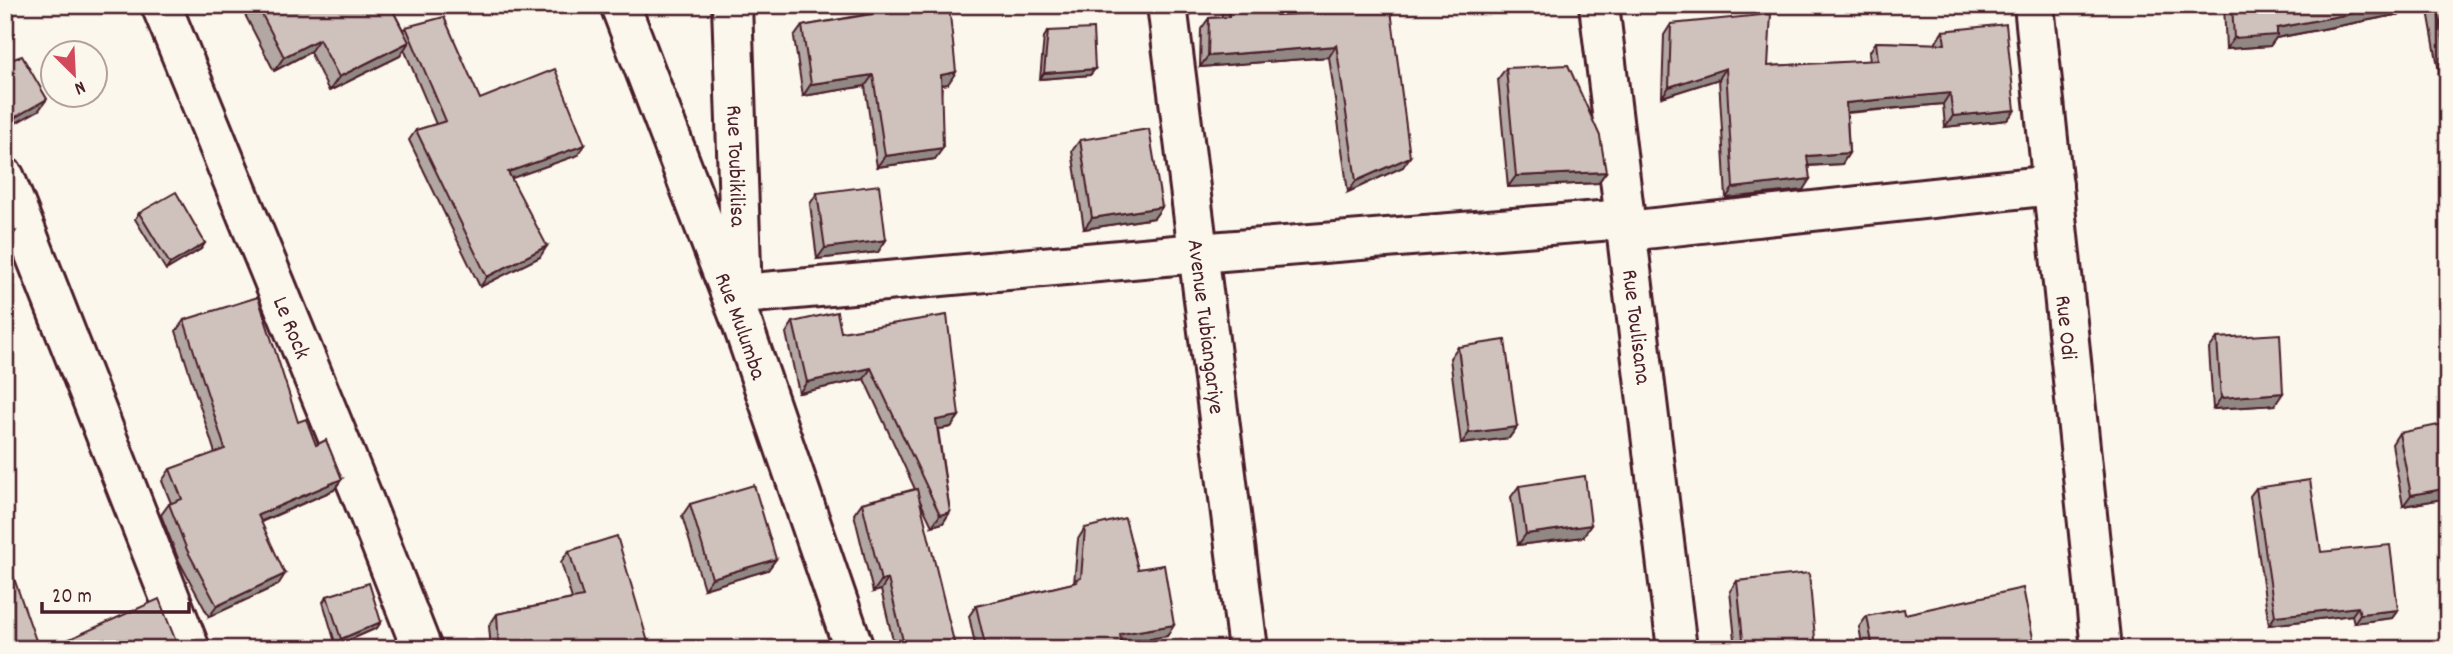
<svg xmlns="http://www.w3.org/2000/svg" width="2453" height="654" font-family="Dekko,sans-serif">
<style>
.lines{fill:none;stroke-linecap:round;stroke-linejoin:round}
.minor-casing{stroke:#4a1f2b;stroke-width:44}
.minor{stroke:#fbf7ec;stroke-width:38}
.wall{fill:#b2a7a2;stroke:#4a1f2b;stroke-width:2}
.shaded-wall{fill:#918884;stroke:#4a1f2b;stroke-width:2}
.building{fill:#cfc2bc;stroke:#4a1f2b;stroke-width:2}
.labels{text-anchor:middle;stroke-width:7;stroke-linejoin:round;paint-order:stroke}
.street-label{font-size:23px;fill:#4a1f2b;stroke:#fbf7ec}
</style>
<rect width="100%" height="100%" fill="#fbf7ec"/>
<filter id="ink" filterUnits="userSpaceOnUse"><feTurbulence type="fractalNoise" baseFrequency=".0143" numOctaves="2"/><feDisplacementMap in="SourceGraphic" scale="14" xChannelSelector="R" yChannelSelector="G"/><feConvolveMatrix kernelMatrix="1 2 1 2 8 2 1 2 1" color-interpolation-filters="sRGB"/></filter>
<g filter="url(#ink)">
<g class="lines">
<defs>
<g id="minor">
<path id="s1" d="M161 5 360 491 422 649"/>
<path id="s2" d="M620 5 743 326 854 649"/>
<path id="s3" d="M732 5 742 296"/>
<path id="s4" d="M1167 5 1248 649"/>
<path id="s5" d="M1599 5 1677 649"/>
<path id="s6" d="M2034 5 2101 649"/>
<polyline points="5,178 190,649"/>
<polyline points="1627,231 2053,185"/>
<polyline points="742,294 1198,253 1625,219"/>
</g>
</defs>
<use href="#minor" class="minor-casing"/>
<use href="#minor" class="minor"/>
</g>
<g class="wall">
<polygon points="242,5 390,5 403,30 406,27 480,99 578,155 511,178 540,257 480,287 409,140 416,130 436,124 404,49 400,56 329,91 310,52 274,71 241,7"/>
<polygon points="862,5 949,5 948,84 942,85 935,159 877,167 865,86 803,96 794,37 802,26 863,15"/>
<polygon points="1221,5 1275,5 1276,15 1391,10 1403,167 1348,192 1329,57 1200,67 1201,29 1209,18 1222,17"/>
<polygon points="2224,5 2421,5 2416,11 2276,38 2270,46 2226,49"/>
<polygon points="2427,5 2448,5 2448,70 2439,72"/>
<polygon points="1671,24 1768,66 1870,61 1869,53 1876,42 1936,44 1936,42 1943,31 2015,110 2007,120 1945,127 1943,104 1847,113 1849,153 1842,164 1809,166 1803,190 1726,198 1719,79 1662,97 1664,35"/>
<polygon points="1048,31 1095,69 1090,75 1040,79 1044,37"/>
<polygon points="1506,68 1606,172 1598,183 1508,187 1498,79"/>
<polygon points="1080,140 1162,207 1154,218 1084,229 1072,151"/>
<polygon points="817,193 886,240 878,252 817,259 810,204"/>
<polygon points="139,213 205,243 201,249 166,270 135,219"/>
<polygon points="184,320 298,422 334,490 261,522 278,585 209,617 179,561 161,515 169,504 171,503 162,481 170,469 215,453 176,331"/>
<polygon points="793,322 841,332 959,416 951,427 938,429 950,512 943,523 932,526 919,499 953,649 895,649 881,590 873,592 854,514 862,503 915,489 864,379 799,393 786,333"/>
<polygon points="2217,338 2275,405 2213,409 2209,349"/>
<polygon points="1458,347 1517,427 1509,438 1461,444 1450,358"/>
<polygon points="2399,433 2448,498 2403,506 2392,444"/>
<polygon points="1519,486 1583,537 1518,545 1511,497"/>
<polygon points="2256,488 2321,552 2398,610 2392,618 2354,623 2352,615 2269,625 2250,496"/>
<polygon points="690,504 776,559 768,570 704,589 682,516"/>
<polygon points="1085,528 1138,569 1174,625 1167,636 1121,643 1122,649 976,649 969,616 976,606 1074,583 1078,539"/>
<polygon points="569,551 650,649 491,649 489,626 497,614 572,599 561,562"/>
<polygon points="1737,581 1816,649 1736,649 1730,591"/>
<polygon points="327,596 381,622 377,628 336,646 323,602"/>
<polygon points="1905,614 2030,649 1863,649 1859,627 1867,616"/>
<polygon points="65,641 179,649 59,649"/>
</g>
<g class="shaded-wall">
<polygon points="2396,5 2421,5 2416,11 2276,38 2270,46 2226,49 2234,38 2277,28"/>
<polygon points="319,39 310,52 274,71 284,57"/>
<polygon points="409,42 400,56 329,91 339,77"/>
<polygon points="1336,46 1329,57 1200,67 1208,56"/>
<polygon points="2447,61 2448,70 2439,72"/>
<polygon points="1726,68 1719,79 1662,97 1669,87"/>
<polygon points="1095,69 1090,75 1040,79 1044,73"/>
<polygon points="956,72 948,84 934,86 941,75"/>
<polygon points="873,75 865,86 803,96 811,84"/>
<polygon points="1950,93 1943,104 1839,113 1846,103"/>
<polygon points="47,99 39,110 5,129 5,123"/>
<polygon points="2015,110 2007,120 1945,127 1953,116"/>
<polygon points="585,145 578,155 501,182 508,172"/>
<polygon points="943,148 935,159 877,167 885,156"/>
<polygon points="1849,153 1842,164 1800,166 1807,156"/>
<polygon points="1410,157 1403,167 1348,192 1356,181"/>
<polygon points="1606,172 1598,183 1508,187 1516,176"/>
<polygon points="1810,179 1803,190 1726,198 1733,188"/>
<polygon points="1162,207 1154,218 1084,229 1092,218"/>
<polygon points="15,232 7,243 5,244 5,236"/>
<polygon points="886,240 878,252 817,259 825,248"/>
<polygon points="205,243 201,249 166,270 170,264"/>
<polygon points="547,246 540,257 480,287 487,277"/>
<polygon points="871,368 864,379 799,393 807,382"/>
<polygon points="2283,393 2275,405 2213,409 2221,398"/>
<polygon points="959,416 951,427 928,431 936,420"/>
<polygon points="1517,427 1509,438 1461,444 1469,433"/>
<polygon points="342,479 334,490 250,526 258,515"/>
<polygon points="2448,488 2448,498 2403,506 2411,495"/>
<polygon points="950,512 943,523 932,526 940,515"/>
<polygon points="1591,525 1583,537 1518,545 1526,534"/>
<polygon points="776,559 768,570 704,589 712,578"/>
<polygon points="285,574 278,585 209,617 217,606"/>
<polygon points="888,579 881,590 873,592 881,581"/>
<polygon points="2358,607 2352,615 2269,625 2275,616"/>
<polygon points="2398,610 2392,618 2354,623 2360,614"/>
<polygon points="381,622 377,628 336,646 341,639"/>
<polygon points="1174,625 1167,636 1112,645 1120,634"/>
<polygon points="2034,643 2030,649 2006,649"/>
</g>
<g class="building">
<polygon points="257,5 390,5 409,42 339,77 319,39 284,57"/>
<polygon points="871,5 949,5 956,72 941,75 943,148 885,156 873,75 811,84 802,26 872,14"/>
<polygon points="1229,5 1275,5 1276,15 1391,10 1410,157 1356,181 1336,44 1336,46 1208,56 1209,18 1229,17"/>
<polygon points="2232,5 2396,5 2277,28 2277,35 2234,38"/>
<polygon points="2437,5 2448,5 2448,61 2447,61"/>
<polygon points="1771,14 1768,66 1878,60 1876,42 1945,44 1943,31 2006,24 2015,110 1953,116 1950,93 1846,103 1849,153 1807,156 1810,179 1733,188 1726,68 1669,87 1671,24"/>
<polygon points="444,17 480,99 555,69 585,145 508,172 547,246 487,277 416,130 446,121 406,27"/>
<polygon points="1093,29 1095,69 1044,73 1048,31"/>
<polygon points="22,56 47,99 5,123 5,62"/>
<polygon points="1568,65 1600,136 1606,172 1516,176 1506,68"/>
<polygon points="1149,129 1162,207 1092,218 1080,140"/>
<polygon points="879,185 886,240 825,248 817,193"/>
<polygon points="176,192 205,243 170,264 139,213"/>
<polygon points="5,208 15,232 5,236"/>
<polygon points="258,297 298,422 306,419 316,445 326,440 342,479 258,515 285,574 217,606 187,550 169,504 182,499 170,469 225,449 184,320"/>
<polygon points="837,312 841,332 947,315 959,416 936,420 950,512 940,515 871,368 807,382 793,322"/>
<polygon points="2280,334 2283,393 2221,398 2217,338"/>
<polygon points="1505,340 1517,427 1469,433 1458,347"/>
<polygon points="2448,423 2448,488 2411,495 2399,433"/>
<polygon points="1585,476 1591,525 1526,534 1519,486"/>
<polygon points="2310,480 2321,552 2390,545 2398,610 2360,614 2358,607 2275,616 2256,488"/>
<polygon points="754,485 776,559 712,578 690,504"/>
<polygon points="917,489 955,646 944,649 905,649 888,579 881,581 862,503"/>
<polygon points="1125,518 1138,569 1164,565 1174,625 1120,634 1122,649 986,649 976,606 1077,582 1076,579 1081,578 1085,528"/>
<polygon points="617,536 650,649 499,649 497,614 583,597 569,551"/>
<polygon points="5,553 39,649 5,649"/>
<polygon points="1809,573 1816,649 1744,649 1737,581"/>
<polygon points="369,583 381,622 341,639 327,596"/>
<polygon points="2023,588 2034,643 2006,649 1873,649 1867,616 1904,609 1905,614"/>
<polygon points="159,599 179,649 68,649 65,641"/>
<polygon points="681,645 682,649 672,649"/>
<polygon points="2289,645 2289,649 2247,649"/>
</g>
</g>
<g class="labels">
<g class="street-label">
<text dy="8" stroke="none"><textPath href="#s3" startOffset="161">Rue Toubikilisa</textPath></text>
<text dy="8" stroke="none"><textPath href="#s2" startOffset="343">Rue Mulumba</textPath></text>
<text dy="8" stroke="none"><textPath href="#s1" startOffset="348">Le Rock</textPath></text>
<text dy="8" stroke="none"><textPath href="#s4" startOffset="324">Avenue Tubiangariye</textPath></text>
<text dy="8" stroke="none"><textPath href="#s5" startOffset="324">Rue Toulisana</textPath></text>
<text dy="8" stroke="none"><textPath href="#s6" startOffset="324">Rue Odi</textPath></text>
</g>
</g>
<rect width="2453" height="654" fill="none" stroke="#fbf7ec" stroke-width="28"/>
<rect x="14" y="14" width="2425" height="626" fill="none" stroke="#4a1f2b" stroke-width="2.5" filter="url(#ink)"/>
<g transform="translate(74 74) rotate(156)"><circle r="33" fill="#fbf7ec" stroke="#b4a19f" stroke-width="2"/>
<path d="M0-5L12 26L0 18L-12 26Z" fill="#d1495b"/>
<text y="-10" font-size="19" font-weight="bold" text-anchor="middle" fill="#4a1f2b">N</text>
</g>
<path d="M42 602v10h147v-10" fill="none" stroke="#4a1f2b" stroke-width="3.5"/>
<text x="52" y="602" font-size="21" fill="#4a1f2b" stroke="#fbf7ec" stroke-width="5" paint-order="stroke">20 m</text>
</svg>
